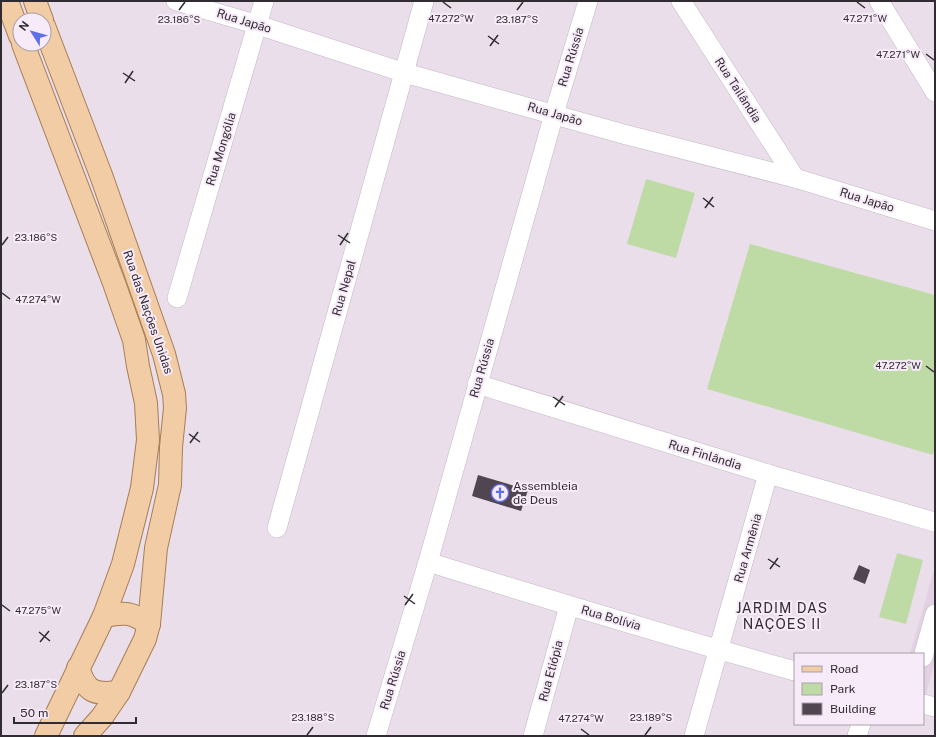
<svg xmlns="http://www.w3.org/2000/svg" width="936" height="737" font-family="'Public Sans',sans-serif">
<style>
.built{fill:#e2d0e3}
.green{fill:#bfdba5}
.building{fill:#504651}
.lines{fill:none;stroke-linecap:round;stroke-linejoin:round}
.minor-casing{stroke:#c3b7c4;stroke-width:20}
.major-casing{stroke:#a77e55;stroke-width:24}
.minor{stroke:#fff;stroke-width:19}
.major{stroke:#f1cca4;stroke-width:22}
.ticks{fill:none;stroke:#312c31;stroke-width:1.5}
.labels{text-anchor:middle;stroke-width:4;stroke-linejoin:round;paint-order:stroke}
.street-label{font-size:12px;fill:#312c31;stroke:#f8ebf9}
.poi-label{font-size:12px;fill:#312c31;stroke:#f8ebf9;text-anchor:start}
.quarter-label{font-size:14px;letter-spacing:1px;fill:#312c31;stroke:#f8ebf9}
.ticks-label{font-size:10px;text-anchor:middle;fill:#312c31;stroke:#f8ebf9;stroke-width:4;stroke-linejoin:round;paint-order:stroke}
</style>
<rect width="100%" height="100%" fill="#eadeeb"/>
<polygon class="built" points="935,566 935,661 925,697 923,696 923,654 910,654"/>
<g class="green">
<polygon points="646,179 695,193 676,258 627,244"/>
<polygon points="750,244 935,295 935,447 933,455 707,389"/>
<polygon points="897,553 923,560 906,624 879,617"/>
</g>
<g class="building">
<polygon points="478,475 528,490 521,511 472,496"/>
<polygon points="859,565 870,570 865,584 853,579"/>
</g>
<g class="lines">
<defs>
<g id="minor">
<polyline points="176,1 258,25 405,73 627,135 795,178 935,221"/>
<polyline points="681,1 795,178"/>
<polyline points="879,1 935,92"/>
<polyline points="177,298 264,1"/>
<polyline points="477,384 768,474 935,522"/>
<polyline points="277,528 424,1"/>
<path d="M428 562C550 600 672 637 795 671"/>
<polyline points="923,657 935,614"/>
<polyline points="923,704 935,707"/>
<polyline points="376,736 428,562 554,114 588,1"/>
<polyline points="533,736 569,606"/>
<polyline points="694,736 768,474"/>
<polyline points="857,736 861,724"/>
</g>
<g id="major">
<polyline points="7,1 20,36"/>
<polyline points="35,1 42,20"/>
<polyline points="44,26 101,175 158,337 164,354 174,394 175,408 171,447 170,485 156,548 149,624 145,639 119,692 102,717 85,736"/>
<polyline points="23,44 114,283 134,340 138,366 146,403 148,440 142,488 123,564 104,616 46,736"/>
<path d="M104 616C125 612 131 612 149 624"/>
<path d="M78 668C86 692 94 695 119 692"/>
</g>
</defs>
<use href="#minor" class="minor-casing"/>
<use href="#major" class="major-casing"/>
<use href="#minor" class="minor"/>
<use href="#major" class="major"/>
</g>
<path class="ticks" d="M443 2 451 8M857 2 865 8M179 10 185 2M517 10 523 2M488 36 499 44M490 46 498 35M926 54 934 60M123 73 135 81M125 83 133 71M703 198 714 207M705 208 713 197M338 235 350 243M2 245 8 237M340 245 348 233M2 293 10 299M926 366 934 372M553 397 565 405M555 407 563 396M189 434 200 442M190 443 198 432M768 559 780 567M770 569 778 558M404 596 415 604M2 605 10 611M405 605 413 594M39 632 50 641M40 642 49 631M2 693 8 685M581 729 589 735M307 735 313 727M645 735 651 727"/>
<defs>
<symbol id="church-ring" viewBox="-11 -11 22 22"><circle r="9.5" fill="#f8ebf9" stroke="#5e70e7" stroke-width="1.5"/><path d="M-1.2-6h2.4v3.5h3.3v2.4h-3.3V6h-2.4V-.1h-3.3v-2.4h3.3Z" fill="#5e70e7"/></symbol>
</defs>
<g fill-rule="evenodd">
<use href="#church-ring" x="490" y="483" width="20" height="20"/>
</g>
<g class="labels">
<g class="street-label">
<text transform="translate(244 21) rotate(17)" y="4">Rua Japão</text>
<text transform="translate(571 57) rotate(-73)" y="4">Rua Rússia</text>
<text transform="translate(738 90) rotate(57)" y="4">Rua Tailândia</text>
<text transform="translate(555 114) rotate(16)" y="4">Rua Japão</text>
<text transform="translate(221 149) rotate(-73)" y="4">Rua Mongólia</text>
<text transform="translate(867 200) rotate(17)" y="4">Rua Japão</text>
<text transform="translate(344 288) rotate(-74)" y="4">Rua Nepal</text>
<text transform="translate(148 312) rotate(71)" y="4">Rua das Nações Unidas</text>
<text transform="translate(482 368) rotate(-74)" y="4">Rua Rússia</text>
<text transform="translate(705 455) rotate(17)" y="4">Rua Finlândia</text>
<text transform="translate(748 548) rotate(-74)" y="4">Rua Armênia</text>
<text transform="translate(611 618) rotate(16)" y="4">Rua Bolívia</text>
<text transform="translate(551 671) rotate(-75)" y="4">Rua Etiópia</text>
<text transform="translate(393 680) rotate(-73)" y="4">Rua Rússia</text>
</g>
<g class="poi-label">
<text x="513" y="490">Assembleia<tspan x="513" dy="14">de Deus</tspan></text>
</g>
<g class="quarter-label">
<text x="782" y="613">JARDIM DAS<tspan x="782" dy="16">NAÇÕES II</tspan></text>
</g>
</g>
<g class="ticks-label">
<text x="865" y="22">47.271°W</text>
<text x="451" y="22">47.272°W</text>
<text x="517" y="23">23.187°S</text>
<text x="179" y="23">23.186°S</text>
<text x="898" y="58">47.271°W</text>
<text x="36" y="241">23.186°S</text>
<text x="38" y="303">47.274°W</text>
<text x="898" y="369">47.272°W</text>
<text x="38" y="614">47.275°W</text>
<text x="36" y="688">23.187°S</text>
<text x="313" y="721">23.188°S</text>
<text x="651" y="721">23.189°S</text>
<text x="581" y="722">47.274°W</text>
</g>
<rect width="936" height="737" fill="none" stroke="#312c31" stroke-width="4"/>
<rect x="794" y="653" width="130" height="72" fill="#f8ebf9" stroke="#a89fa9"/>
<rect x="802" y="666" width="20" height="6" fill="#f1cca4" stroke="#a89fa9"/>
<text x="830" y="673" font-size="12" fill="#312c31">Road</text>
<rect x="802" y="683" width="20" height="12" fill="#bfdba5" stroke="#a89fa9"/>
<text x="830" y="693" font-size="12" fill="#312c31">Park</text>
<rect x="802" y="703" width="20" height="12" fill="#504651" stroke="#a89fa9"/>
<text x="830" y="713" font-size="12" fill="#312c31">Building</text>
<g transform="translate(32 32) rotate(307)"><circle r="19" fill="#f8ebf9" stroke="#a89fa9"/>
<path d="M0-3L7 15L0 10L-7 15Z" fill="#5e70e7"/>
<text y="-6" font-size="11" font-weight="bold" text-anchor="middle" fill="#312c31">N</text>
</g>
<path d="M14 717v6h122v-6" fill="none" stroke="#312c31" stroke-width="2"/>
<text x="20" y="717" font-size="12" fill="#312c31" stroke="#f8ebf9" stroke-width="3" paint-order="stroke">50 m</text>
</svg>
